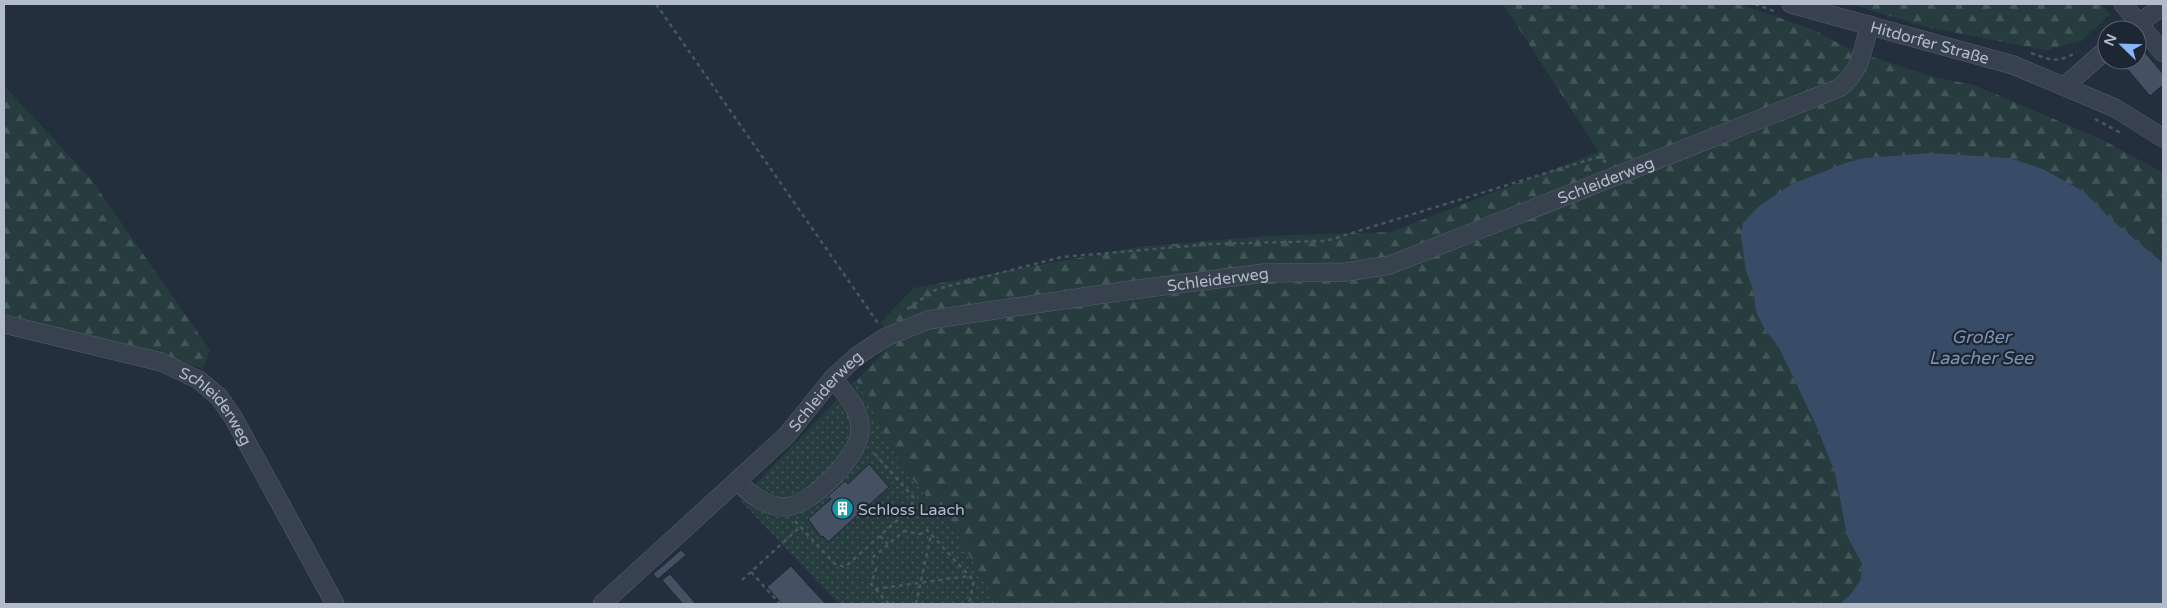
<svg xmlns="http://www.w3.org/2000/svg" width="2167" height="608" font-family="'Varela Round',sans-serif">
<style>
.forest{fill:url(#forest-firs)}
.park{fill:url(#park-dots)}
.water{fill:#394c67}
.building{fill:#455162;stroke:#1f2835}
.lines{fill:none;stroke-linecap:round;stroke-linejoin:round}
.minor-casing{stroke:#565f6c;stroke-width:19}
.path{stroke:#44595c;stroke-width:2.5;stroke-dasharray:4 4;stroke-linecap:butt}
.minor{stroke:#38414e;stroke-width:18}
.labels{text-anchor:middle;stroke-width:4.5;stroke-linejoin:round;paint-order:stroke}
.street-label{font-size:16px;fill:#b4bcc9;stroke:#1d2633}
.poi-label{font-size:16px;fill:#b4bcc9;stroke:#1d2633;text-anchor:start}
.water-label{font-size:18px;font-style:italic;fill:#7c92b1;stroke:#1d2633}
</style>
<defs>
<pattern id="forest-firs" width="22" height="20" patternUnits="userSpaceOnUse" patternTransform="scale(1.25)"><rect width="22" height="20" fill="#263c3f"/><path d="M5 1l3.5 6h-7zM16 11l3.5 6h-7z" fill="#435659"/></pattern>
<pattern id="park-dots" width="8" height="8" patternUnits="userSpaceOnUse" patternTransform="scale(1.25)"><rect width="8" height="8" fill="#263c3f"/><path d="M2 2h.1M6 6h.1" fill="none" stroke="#435659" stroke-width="1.8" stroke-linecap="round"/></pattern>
</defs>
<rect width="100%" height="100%" fill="#242f3e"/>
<g class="forest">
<polygon points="1503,4 1740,4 1814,30 1849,49 1932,77 1974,85 2101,139 2163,173 2163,263 2112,220 2084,192 1928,153 1864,158 1848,162 1792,184 1746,271 1753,289 1756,312 1765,330 1778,346 1815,423 1835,473 1847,536 1862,564 1861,579 1850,595 1840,604 997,604 958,536 902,466 856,381 892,343 881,322 914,288 1138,247 1266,236 1390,232 1599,152"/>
<polygon points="1850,4 2100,4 2110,14 2081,41 2046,50 1926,27"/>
<polygon points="4,86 90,178 210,350 203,369 150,350 4,314"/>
</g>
<polygon class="park" points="856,380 902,466 958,536 997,604 839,604 740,500"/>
<polygon class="water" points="1928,153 2009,158 2043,169 2084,192 2112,220 2163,263 2163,604 1840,604 1850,595 1861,579 1862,564 1847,536 1835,473 1815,423 1778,346 1765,330 1756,312 1753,289 1746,271 1741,236 1743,223 1758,207 1792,184 1848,162 1864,158"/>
<g class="building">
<polygon points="2143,50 2163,74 2163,85 2150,96 2124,65 2131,60 2137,60 2137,55"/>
<polygon points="869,464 889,487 828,542 823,536 821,537 808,519 831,499 828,496 845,481 848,484"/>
<polygon points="681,550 686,555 658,579 653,574"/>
<polygon points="791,566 809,586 826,604 782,604 767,587"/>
<polygon points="670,574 696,604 683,604 662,580"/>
</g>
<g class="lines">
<defs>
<g id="minor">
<path id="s1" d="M1791 4 2013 65 2115 108 2163 138"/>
<polyline points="2123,4 2163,53"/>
<polyline points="2129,30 2163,6"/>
<polyline points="2065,86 2107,49"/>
<path id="s2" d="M4 324 161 362 199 380 219 397 233 417 335 604"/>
<path d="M738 482C750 494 766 507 784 507 810 507 859 457 860 431 861 409 845 394 833 378"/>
<path id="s3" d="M602 604 786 436 833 378 857 356 886 337 928 320 1124 291 1264 273 1346 272 1390 265 1839 88C1863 69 1861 52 1870 25"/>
</g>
</defs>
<use href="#minor" class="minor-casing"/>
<g class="path">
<polyline points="656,4 878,323"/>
<polyline points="1755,4 1777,12"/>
<path d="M2031 53C2053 61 2057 63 2077 52"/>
<polyline points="2095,119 2121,133"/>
<polyline points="907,309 937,289 1062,257 1212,244 1326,241 1598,157 1607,163"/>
<polyline points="795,521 835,564 845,567 910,509 914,498 872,451"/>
<polyline points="880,536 888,544"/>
<polyline points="751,572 780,604"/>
<polyline points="742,580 800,527"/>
<polyline points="875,589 969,576"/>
<polyline points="889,604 871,584 876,569 871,559 904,531 920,534 927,530 974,581 969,604"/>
<polyline points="916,604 931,535"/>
</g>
<use href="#minor" class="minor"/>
</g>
<defs>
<symbol id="building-disc" viewBox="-11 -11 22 22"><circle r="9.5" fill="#0f9aa8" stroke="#1d2633"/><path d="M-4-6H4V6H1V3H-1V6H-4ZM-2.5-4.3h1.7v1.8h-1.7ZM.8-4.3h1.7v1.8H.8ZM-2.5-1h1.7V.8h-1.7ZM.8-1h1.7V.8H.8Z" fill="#fff"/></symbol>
</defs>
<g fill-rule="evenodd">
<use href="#building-disc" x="830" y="496" width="25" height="25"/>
</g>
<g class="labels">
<g class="street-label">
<text dy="6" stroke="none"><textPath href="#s1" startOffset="144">Hitdorfer Straße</textPath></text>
<text dy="6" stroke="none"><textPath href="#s3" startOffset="1134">Schleiderweg</textPath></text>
<text dy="6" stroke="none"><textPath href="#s3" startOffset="729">Schleiderweg</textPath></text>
<text dy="6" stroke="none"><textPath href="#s3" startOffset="309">Schleiderweg</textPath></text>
<text dy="6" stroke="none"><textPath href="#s2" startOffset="234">Schleiderweg</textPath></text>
</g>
<g class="poi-label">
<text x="858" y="515">Schloss Laach</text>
</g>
<g class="water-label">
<text x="1981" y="343">Großer<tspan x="1981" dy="21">Laacher See</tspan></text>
</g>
</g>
<rect width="2167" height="608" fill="none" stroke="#b4bcc9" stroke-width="10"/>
<g transform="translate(2122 45) rotate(293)"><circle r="24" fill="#1d2633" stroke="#59626f"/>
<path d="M0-4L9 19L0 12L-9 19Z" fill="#8ab4f8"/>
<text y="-8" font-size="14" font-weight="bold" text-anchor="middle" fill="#b4bcc9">N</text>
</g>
</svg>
